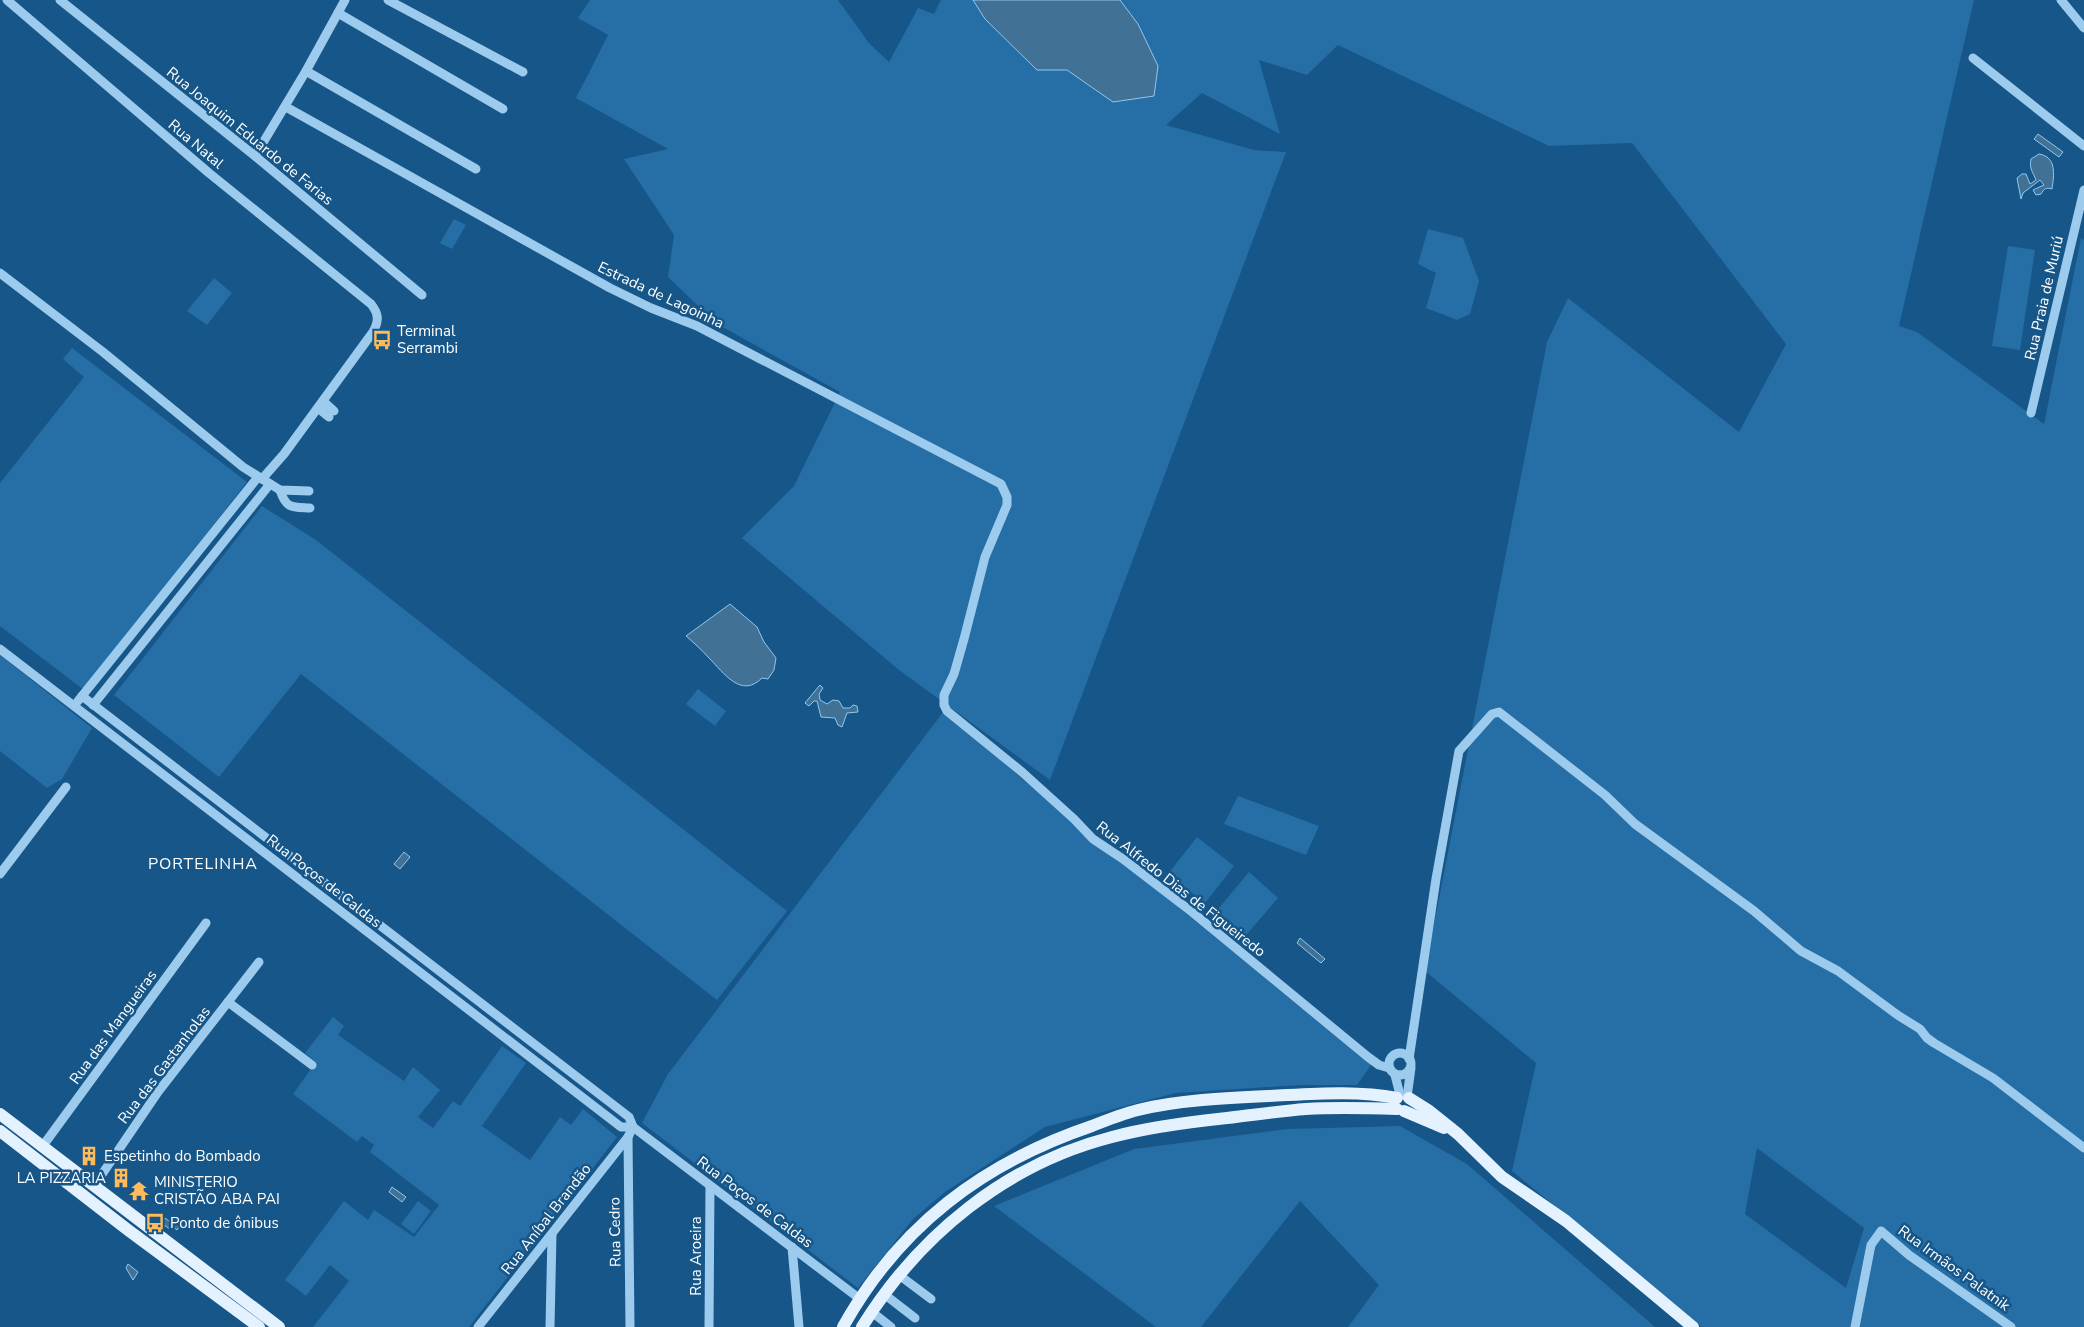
<svg xmlns="http://www.w3.org/2000/svg" width="2084" height="1327" font-family="'Nunito Sans',sans-serif">
<style>
.green{fill:#256ea6;fill-rule:evenodd}
.water{fill:#427196;stroke:#8fc8f1}
.lines{fill:none;stroke-linecap:round;stroke-linejoin:round}
.minor{stroke:#9dcbee;stroke-width:9}
.major{stroke:#e4f2ff;stroke-width:12}
.labels{text-anchor:middle;stroke-width:5;stroke-linejoin:round;paint-order:stroke}
.street-label{font-size:15px;fill:#fff;stroke:#165688}
.poi-label{font-size:15px;fill:#fff;stroke:#165688;text-anchor:start}
.neighbourhood-label{font-size:16px;letter-spacing:1px;fill:#fff;stroke:#165688}
</style>
<rect width="100%" height="100%" fill="#165688"/>
<g class="green">
<path d="M590 0H838L869 43 889 62 918 8 934 14 941 0H973L985 19 1037 70H1067L1113 102 1138 24 1120 0H1974L1899 326 1917 332 2044 424 2081 238 2084 240V1327H1702L1512 1171 1536 1063 1425 971 1547 342 1568 298 1739 432 1786 344 1632 143 1549 146 1338 45 1307 75 1259 60 1280 134 1202 93 1166 125 1254 150 1286 152 1050 780 899 670 742 538 794 486 840 392 717 324 668 277 674 235 624 159 668 149 576 98 608 35 578 18ZM1757 1148 1864 1228 1846 1288 1745 1214Z"/>
<polygon points="454,219 466,225 452,249 440,243"/>
<polygon points="1428,229 1463,238 1479,281 1470,314 1457,320 1426,308 1436,273 1418,264"/>
<polygon points="2008,246 2035,250 2020,350 1992,346"/>
<polygon points="214,278 232,293 207,325 187,311"/>
<polygon points="72,348 247,482 84,690 0,626 0,483 84,377 63,359"/>
<polygon points="262,506 316,540 787,911 717,1000 301,674 219,777 114,695"/>
<polygon points="0,655 92,728 62,779 47,788 0,751"/>
<polygon points="698,689 726,711 715,726 686,704"/>
<polygon points="944,711 1026,782 1371,1065 1357,1085 1301,1085 1176,1093 1045,1127 945,1192 913,1219 858,1288 642,1123 668,1074"/>
<polygon points="1238,796 1319,826 1306,855 1224,824"/>
<polygon points="1197,837 1234,866 1205,903 1168,874"/>
<polygon points="1249,872 1278,898 1242,940 1213,915"/>
<polygon points="333,1017 344,1026 338,1035 404,1081 413,1067 440,1090 418,1117 433,1128 453,1101 460,1106 502,1046 526,1063 482,1126 530,1160 560,1117 571,1125 583,1109 617,1137 469,1327 313,1327 349,1281 330,1265 306,1296 285,1280 344,1201 368,1220 374,1210 414,1237 439,1205 370,1152 374,1145 362,1136 357,1142 293,1094 316,1062 305,1053"/>
<polygon points="1400,1126 1467,1164 1655,1327 1348,1327 1379,1285 1300,1201 1201,1327 1156,1327 994,1206 1134,1149 1287,1129"/>
<polygon points="418,1201 431,1211 414,1234 401,1224"/>
</g>
<g class="water">
<polygon points="973,0 1120,0 1138,24 1158,66 1154,96 1113,102 1067,70 1037,70 985,19"/>
<polygon points="2038,134 2063,152 2059,157 2034,139"/>
<path d="M2039 154C2057 157 2054 175 2052 189 2046 187 2044 189 2041 194L2036 195 2033 190 2044 185 2040 180 2023 193 2021 199 2017 178 2022 174H2026L2030 184 2036 180C2033 172 2029 169 2031 159Z"/>
<path d="M730 604 757 627 764 642 776 658 774 670 768 679 762 678C741 699 724 673 709 658 702 650 694 643 686 636Z"/>
<polygon points="820,685 823,688 819,694 820,700 827,704 833,700 839,701 843,708 850,708 853,705 857,706 858,712 847,713 842,727 838,725 835,718 821,717 817,701 814,701 809,706 805,703"/>
<polygon points="404,852 410,857 400,869 394,864"/>
<polygon points="1300,938 1325,959 1321,963 1297,943"/>
<polygon points="392,1187 406,1197 402,1202 389,1192"/>
<polygon points="165,1218 173,1224 176,1220 181,1224 177,1230 173,1227 170,1229 161,1223"/>
<polygon points="128,1264 138,1272 133,1280 126,1268"/>
</g>
<g class="lines">
<g class="minor">
<path d="M7 0 209 173 371 304C379 314 379 321 373 332L284 454 262 479"/>
<polyline points="60,0 255,156 422,295"/>
<polyline points="388,0 523,72"/>
<polyline points="2061,0 2084,28"/>
<polyline points="338,13 503,109"/>
<polyline points="1973,58 2084,146"/>
<polyline points="306,71 476,169"/>
<polyline points="286,107 610,288 651,308 697,326 1001,484 1007,497 1007,505 985,557 964,639 954,674 944,695 944,705 947,711 1022,772 1074,819 1093,839 1123,859 1192,912 1368,1057 1379,1065 1389,1068"/>
<polyline points="255,156 306,71 345,0"/>
<polyline points="0,273 103,352 243,467 280,490 309,491"/>
<polyline points="323,401 334,411"/>
<polyline points="318,408 329,417"/>
<polyline points="2031,413 2084,190"/>
<path d="M280 490C286 509 292 507 310 508"/>
<polyline points="0,649 621,1127 633,1127"/>
<polyline points="82,696 629,1117 633,1127 860,1299"/>
<polyline points="78,701 258,477"/>
<polyline points="93,705 270,484"/>
<polyline points="0,874 66,787"/>
<polyline points="228,1002 312,1065"/>
<circle cx="1400" cy="1064" r="11"/>
<polyline points="1409,1059 1436,879 1459,751 1492,714 1499,712 1605,795 1635,824 1754,911 1801,951 1838,971 1899,1016 1920,1029 1927,1038 1934,1043 1993,1078 2084,1148"/>
<polyline points="1395,1075 1399,1091 1398,1097"/>
<polyline points="1407,1097 1411,1068"/>
<polyline points="628,1137 630,1327"/>
<polyline points="42,1147 206,923"/>
<polyline points="94,1186 158,1092 259,962"/>
<polyline points="792,1247 799,1327"/>
<polyline points="899,1275 931,1299"/>
<polyline points="884,1294 915,1318"/>
<polyline points="872,1312 891,1327"/>
<polyline points="478,1327 628,1137 633,1127"/>
<polyline points="550,1327 552,1234"/>
<polyline points="709,1327 710,1186"/>
<polyline points="1855,1327 1871,1245 1881,1231 1909,1255 2011,1327"/>
</g>
<g class="major">
<polyline points="1409,1098 1428,1110 1458,1134 1502,1177 1566,1221 1693,1327"/>
<polyline points="1404,1111 1444,1128"/>
<polyline points="0,1114 279,1327"/>
<polyline points="0,1131 128,1230 259,1327"/>
<path d="M843 1327C899 1226 983 1163 1092 1126 1107 1120 1122 1114 1138 1110 1178 1100 1228 1098 1269 1096 1312 1094 1355 1090 1397 1098"/>
<path d="M862 1327C919 1235 1006 1164 1112 1137 1149 1127 1189 1122 1227 1118 1254 1115 1280 1111 1306 1109 1337 1107 1367 1108 1397 1109"/>
</g>
</g>
<defs>
<symbol id="bus-bare" viewBox="-9 -9 18 18"><path d="M-5-6H5V4H4V6H2V4H-2V6H-4V4H-5ZM-3.5-4V0h7V-4ZM-3.5 1.2v1.5H-2V1.2ZM2 1.2v1.5H3.5V1.2Z" fill="#ffbb5a" stroke="#165688" stroke-width="2.5" paint-order="stroke"/></symbol>
<symbol id="building-bare" viewBox="-9 -9 18 18"><path d="M-4-6H4V6H1V3H-1V6H-4ZM-2.5-4.3h1.7v1.8h-1.7ZM.8-4.3h1.7v1.8H.8ZM-2.5-1h1.7V.8h-1.7ZM.8-1h1.7V.8H.8Z" fill="#ffbb5a" stroke="#165688" stroke-width="2.5" paint-order="stroke"/></symbol>
<symbol id="temple-bare" viewBox="-9 -9 18 18"><path d="M0-6L5-2H3V0L6.5 2.5H4V6H1.5V3h-3V6H-4V2.5H-6.5L-3 0V-2H-5Z" fill="#ffbb5a" stroke="#165688" stroke-width="2.5" paint-order="stroke"/></symbol>
</defs>
<g fill-rule="evenodd">
<use href="#bus-bare" x="368" y="326" width="28" height="28"/>
<use href="#building-bare" x="75" y="1142" width="28" height="28"/>
<use href="#building-bare" x="107" y="1164" width="28" height="28"/>
<use href="#temple-bare" x="125" y="1177" width="28" height="28"/>
<use href="#bus-bare" x="141" y="1209" width="28" height="28"/>
</g>
<g class="labels">
<g class="street-label">
<text transform="translate(250 136) rotate(39)" y="5">Rua Joaquim Eduardo de Farias</text>
<text transform="translate(196 144) rotate(40)" y="5">Rua Natal</text>
<text transform="translate(661 295) rotate(25)" y="5">Estrada de Lagoinha</text>
<text transform="translate(2044 298) rotate(-77)" y="5">Rua Praia de Muriú</text>
<text transform="translate(324 881) rotate(38)" y="5">Rua Poços de Caldas</text>
<text transform="translate(1181 889) rotate(38)" y="5">Rua Alfredo Dias de Figueiredo</text>
<text transform="translate(113 1027) rotate(-54)" y="5">Rua das Mangueiras</text>
<text transform="translate(164 1065) rotate(-53)" y="5">Rua das Gastanholas</text>
<text transform="translate(755 1202) rotate(37)" y="5">Rua Poços de Caldas</text>
<text transform="translate(546 1219) rotate(-52)" y="5">Rua Aníbal Brandão</text>
<text transform="translate(615 1232) rotate(-91)" y="5">Rua Cedro</text>
<text transform="translate(696 1256) rotate(-90)" y="5">Rua Aroeira</text>
<text transform="translate(1954 1268) rotate(36)" y="5">Rua Irmãos Palatnik</text>
</g>
<g class="poi-label">
<text x="397" y="336">Terminal<tspan x="397" dy="17">Serrambi</tspan></text>
<text x="104" y="1161">Espetinho do Bombado</text>
<text x="106" y="1183" text-anchor="end">LA PIZZARIA</text>
<text x="154" y="1187">MINISTERIO<tspan x="154" dy="17">CRISTÃO ABA PAI</tspan></text>
<text x="170" y="1228">Ponto de ônibus</text>
</g>
<g class="neighbourhood-label">
<text x="203" y="869">PORTELINHA</text>
</g>
</g>
</svg>
